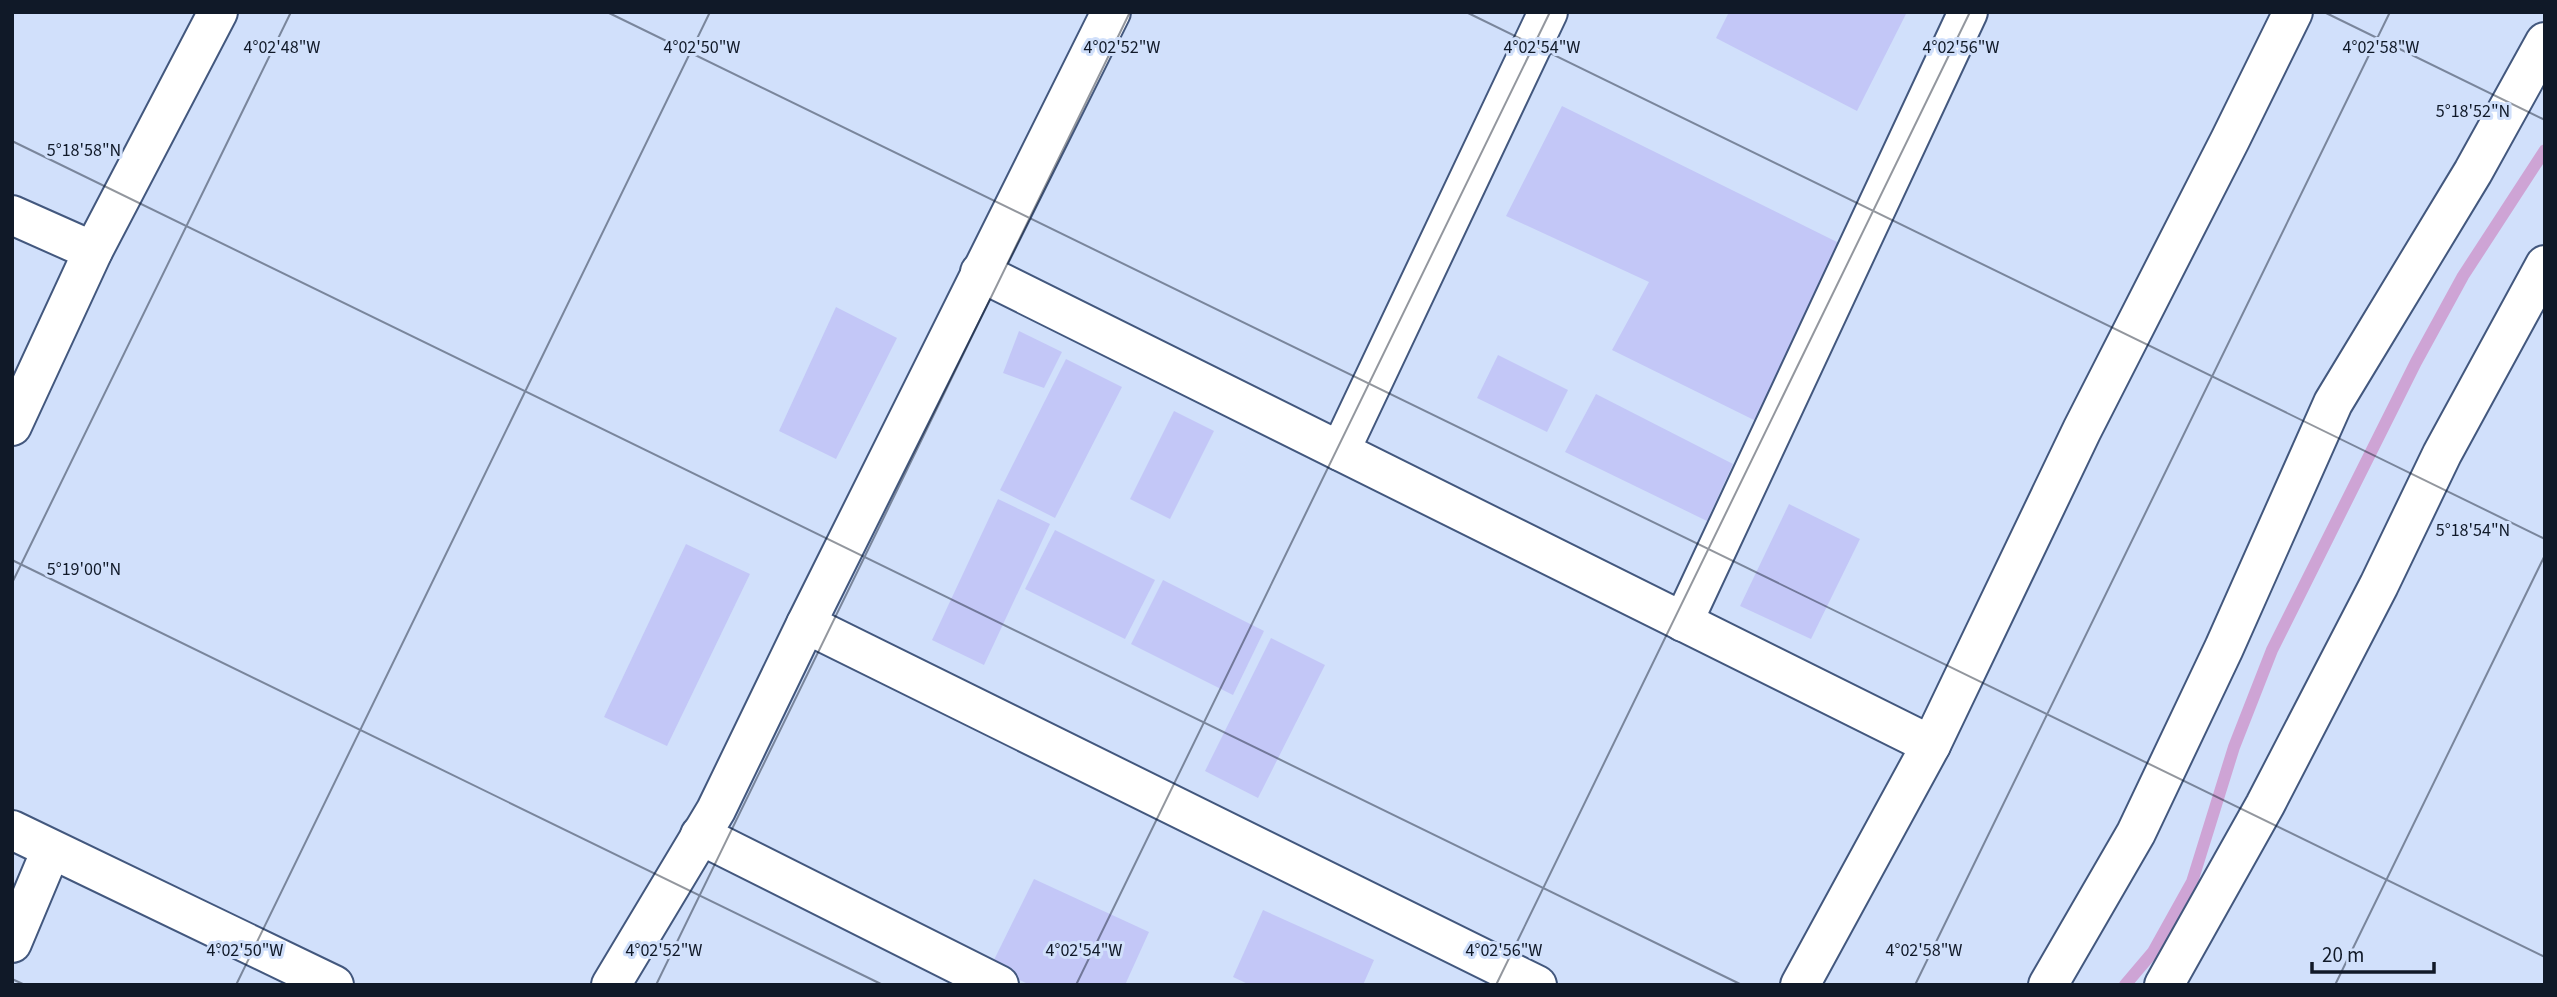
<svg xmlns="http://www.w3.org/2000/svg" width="2557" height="997" font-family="'Source Sans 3',sans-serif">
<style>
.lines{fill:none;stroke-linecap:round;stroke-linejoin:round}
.stream{stroke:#cea4d5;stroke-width:12}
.building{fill:#c3c7f7}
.minor-casing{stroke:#43587e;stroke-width:42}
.minor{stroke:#fff;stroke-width:38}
.ticks{fill:none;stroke:#101928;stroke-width:2;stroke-opacity:0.45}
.ticks-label{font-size:18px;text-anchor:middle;fill:#101928;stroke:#d1e0fb;stroke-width:6;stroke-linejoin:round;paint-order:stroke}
</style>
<rect width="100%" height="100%" fill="#d1e0fb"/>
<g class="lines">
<polyline class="stream" points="2125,985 2153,952 2192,882 2234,747 2272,650 2416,362 2463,276 2545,150"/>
</g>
<g class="building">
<polygon points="1729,12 1907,12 1857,111 1716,38"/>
<polygon points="1562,106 1845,246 1756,421 1612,350 1649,282 1506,216"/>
<polygon points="836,307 897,338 836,459 779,431"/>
<polygon points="1019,331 1062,352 1044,388 1003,373"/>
<polygon points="1498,355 1568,390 1547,432 1477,398"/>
<polygon points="1066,359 1122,387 1055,518 1000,490"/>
<polygon points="1596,394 1733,464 1707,521 1565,452"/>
<polygon points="1174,411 1214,431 1170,519 1130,499"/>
<polygon points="998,499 1050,524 984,665 932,640"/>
<polygon points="1789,504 1860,539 1811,639 1740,606"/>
<polygon points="1055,530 1155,580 1125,639 1025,589"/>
<polygon points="686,544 750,574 667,746 604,717"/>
<polygon points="1163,580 1264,631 1233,695 1131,644"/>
<polygon points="1271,638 1325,665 1258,798 1205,771"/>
<polygon points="1034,879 1149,932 1125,985 1030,985 991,966"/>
<polygon points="1263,910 1374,960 1363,985 1250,985 1233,977"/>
</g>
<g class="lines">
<defs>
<g id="minor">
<polyline points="12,215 93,251"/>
<polyline points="980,272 1931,745"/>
<polyline points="12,426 93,251 218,12"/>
<polyline points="1340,451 1548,12"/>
<polyline points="1683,622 1968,12"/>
<polyline points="806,624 1537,985"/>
<polyline points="12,830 334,985"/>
<polyline points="700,835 999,985"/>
<polyline points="12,943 51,850"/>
<polyline points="611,985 716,810 806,624 1111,12"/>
<polyline points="1800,985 1931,745 2082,430 2230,140 2293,12"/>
<polyline points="2048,985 2136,833 2224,648 2333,403 2473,172 2545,42"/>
<polyline points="2164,985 2265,805 2379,585 2442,454 2545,265"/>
</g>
</defs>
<use href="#minor" class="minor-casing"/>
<use href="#minor" class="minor"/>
</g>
<path class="ticks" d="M607 12 2545 957M1466 12 2545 539M2324 12 2545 120M12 141 1742 985M12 560 883 985M12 583 291 12M12 979 25 985M236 985 710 12M656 985 1130 12M1076 985 1550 12M1496 985 1970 12M1915 985 2390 12M2335 985 2545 555"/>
<g class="ticks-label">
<text x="282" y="53">4°02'48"W</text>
<text x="702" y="53">4°02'50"W</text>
<text x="1122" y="53">4°02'52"W</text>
<text x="1542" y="53">4°02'54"W</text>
<text x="1961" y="53">4°02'56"W</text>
<text x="2381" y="53">4°02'58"W</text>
<text x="2473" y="117">5°18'52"N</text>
<text x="84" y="156">5°18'58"N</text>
<text x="2473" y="536">5°18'54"N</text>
<text x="84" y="575">5°19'00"N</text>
<text x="245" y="956">4°02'50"W</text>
<text x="664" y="956">4°02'52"W</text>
<text x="1084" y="956">4°02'54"W</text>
<text x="1504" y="956">4°02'56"W</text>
<text x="1924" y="956">4°02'58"W</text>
</g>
<rect width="2557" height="997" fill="none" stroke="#101928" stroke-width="28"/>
<path d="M2312 962v10h122v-10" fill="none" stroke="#101928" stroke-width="3.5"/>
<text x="2322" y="962" font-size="21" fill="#101928" stroke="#d1e0fb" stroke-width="5" paint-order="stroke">20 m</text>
</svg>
